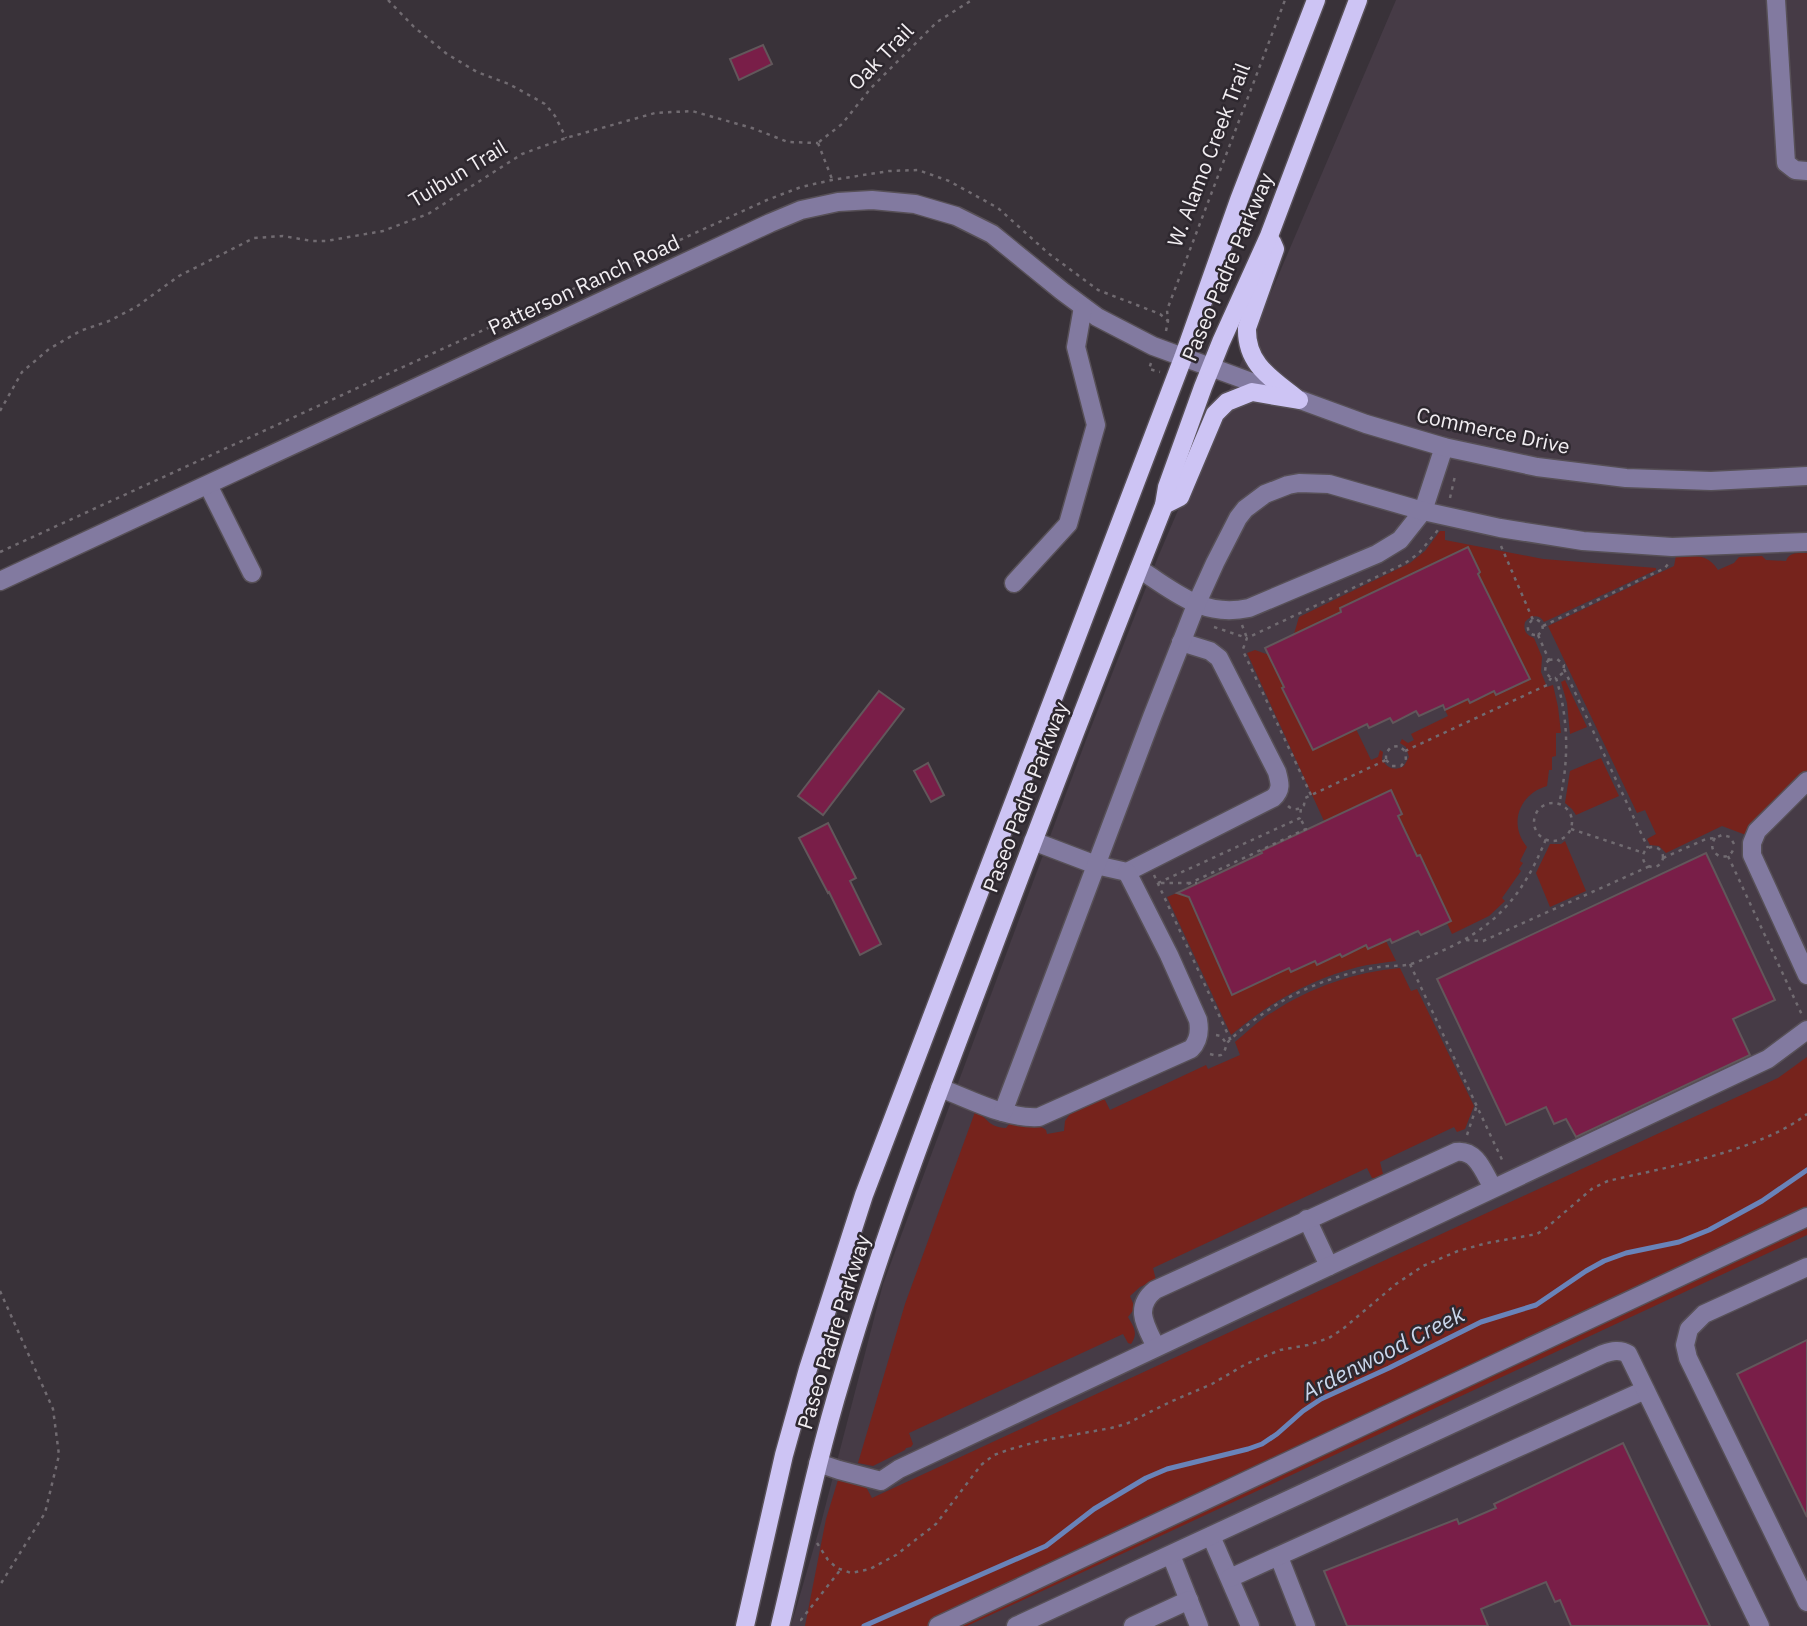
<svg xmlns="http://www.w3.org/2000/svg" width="1807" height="1626" font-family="'IBM Plex Sans',sans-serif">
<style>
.built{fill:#463b46}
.green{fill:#76231c}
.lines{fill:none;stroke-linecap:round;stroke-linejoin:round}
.stream{stroke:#6983b9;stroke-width:5}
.building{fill:#791e48;stroke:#62575b;stroke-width:2}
.minor-casing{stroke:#575057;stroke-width:21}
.major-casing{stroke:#575057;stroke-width:21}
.path{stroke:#716b71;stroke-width:2.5;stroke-dasharray:3.5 5;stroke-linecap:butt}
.minor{stroke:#827aa0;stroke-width:18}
.major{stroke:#cdc4f4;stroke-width:18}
.labels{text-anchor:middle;stroke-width:5;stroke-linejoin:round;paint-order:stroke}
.street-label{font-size:21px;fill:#f2eef2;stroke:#2e282f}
.water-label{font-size:23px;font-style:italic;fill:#cad6eb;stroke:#2e282f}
</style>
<rect width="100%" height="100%" fill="#393239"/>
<polygon class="built" points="1396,0 1807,0 1807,1626 791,1626 821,1523 883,1284 1086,740 1158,557"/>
<g class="green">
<path d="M1440 531H1445V540L1543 559 1656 568V570L1544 622C1539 614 1531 615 1525 622 1523 630 1526 635 1534 638L1542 657 1541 672 1547 687 1553 685 1558 707 1561 733H1556V756L1552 757V770H1549L1547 786C1519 794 1508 824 1527 847L1520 861 1523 863 1519 869 1521 871 1502 898 1505 901 1489 916 1452 934 1447 923 1451 921 1420 856H1417L1398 816 1402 814 1324 821 1247 653 1255 650 1269 655 1285 687 1283 688 1312 750 1356 729 1371 760 1378 757 1380 750 1383 752 1382 759C1387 769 1395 771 1404 766L1409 757 1406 747 1400 743 1402 739 1408 743 1414 740 1411 734 1448 716 1445 710 1468 699 1470 703 1494 691 1497 695 1530 678 1478 574 1480 572 1468 547 1340 608 1341 612 1294 634 1299 617 1410 563 1425 551Z"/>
<path d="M1807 553V775L1754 821 1746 835 1722 826 1666 853 1659 846 1650 845 1647 839 1656 834 1645 810 1637 813 1548 626 1674 566 1676 556C1695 556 1707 553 1718 570L1734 563 1739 557 1762 556 1766 560 1786 561C1789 552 1798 553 1807 553Z"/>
<polygon points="1565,680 1587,727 1570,734 1567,703 1561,682"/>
<polygon points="1601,758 1619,796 1576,815 1572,809 1565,803 1570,771"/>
<polygon points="1565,841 1586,891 1550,907 1536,873 1550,844 1561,844"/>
<path d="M1177 893 1189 897 1204 930 1203 932 1232 994 1289 968 1291 972 1315 961 1317 965 1340 954 1342 957 1366 945 1368 949 1386 941 1396 961C1383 963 1370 964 1358 967 1309 980 1270 1002 1231 1035L1167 897Z"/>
<path d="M1400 968 1411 991 1417 989 1474 1106 1465 1129 1457 1132 1454 1127 1380 1162 1383 1174 1375 1178H1372L1367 1168 1153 1268 1156 1280 1140 1287 1130 1296 1135 1308 1128 1317C1133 1326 1139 1333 1131 1344L1128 1343 1123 1334 909 1433 913 1444 911 1447 906 1448 905 1450 873 1466 858 1463 905 1304 975 1112C989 1117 986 1127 1006 1128L1010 1123C1019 1124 1041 1125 1046 1130L1047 1134 1064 1131 1065 1121 1070 1114 1101 1099 1105 1100 1110 1110 1206 1065 1208 1069 1240 1055 1235 1042C1247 1032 1259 1020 1273 1012 1311 987 1355 972 1400 968Z"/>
<polygon points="1807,1057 1807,1235 967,1626 805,1626 826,1519 838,1480 866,1487 872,1498 1778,1078"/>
</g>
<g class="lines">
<polyline class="stream" points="864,1626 1046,1546 1094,1509 1146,1478 1167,1469 1248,1449 1262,1444 1277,1434 1303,1411 1321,1399 1389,1368 1481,1322 1536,1305 1586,1271 1604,1261 1626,1253 1679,1242 1709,1230 1762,1201 1807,1170"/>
</g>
<g class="building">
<polygon points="763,45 772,64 739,80 730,59"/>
<polygon points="1468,547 1480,572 1478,574 1530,679 1496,695 1494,691 1470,703 1468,699 1445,710 1443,705 1419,716 1416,711 1393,723 1390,718 1369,728 1367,724 1313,750 1282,688 1284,687 1265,648 1341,612 1340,608"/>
<polygon points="879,691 904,709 823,815 798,796"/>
<polygon points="928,763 944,795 931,802 914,771"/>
<polygon points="1391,790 1402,814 1398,816 1417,856 1420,855 1451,921 1421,935 1418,931 1392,943 1390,939 1368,949 1366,945 1342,957 1340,954 1317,965 1315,961 1291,972 1289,968 1232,995 1189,897 1177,893 1262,853 1261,851"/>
<polygon points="828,823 856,878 850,881 881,944 860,955 829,892 828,893 799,838"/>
<polygon points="1706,853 1775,1000 1733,1019 1750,1055 1576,1137 1566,1119 1554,1124 1546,1107 1506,1125 1437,979"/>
<polygon points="1807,1340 1807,1517 1737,1374"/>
<polygon points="1623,1443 1710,1626 1571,1626 1560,1600 1555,1602 1546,1582 1481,1609 1488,1626 1347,1626 1324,1571 1457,1519 1459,1524 1496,1508 1494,1504"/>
</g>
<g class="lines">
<defs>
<g id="minor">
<polyline points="1776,0 1786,163 1795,170 1807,171"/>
<polyline points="208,485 252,573"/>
<path d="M1139 569C1176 592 1202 618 1249 608L1377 554 1400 540 1423 511 1444 447"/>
<polyline points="0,581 770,223 801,210 838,202 872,200 915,204 956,216 992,234 1062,291 1097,317 1153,346 1366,424 1444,447 1537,467 1626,478 1711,481 1807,476"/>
<polyline points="1014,583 1068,524 1096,425 1076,347 1083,307"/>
<polyline points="1807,781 1757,831 1752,843 1752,855 1807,975"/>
<path d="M1033 841 1096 865 1127 872 1273 798C1282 790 1280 783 1277 772L1219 658 1210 651 1181 642"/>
<path d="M940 1088C970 1099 1005 1119 1039 1117L1191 1049C1199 1041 1200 1031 1198 1020L1169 955 1127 872"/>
<polyline points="1003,1112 1152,717 1196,605 1215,563 1238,518 1245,509 1265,494 1288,485 1299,483 1329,484 1423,511 1500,528 1583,541 1672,547 1807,542"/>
<polyline points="1307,1219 1329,1266"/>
<polyline points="1807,1267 1704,1314 1689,1329 1685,1345 1688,1358 1807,1602"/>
<path d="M1156 1347C1146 1326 1133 1308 1155 1290L1456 1152C1477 1149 1484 1173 1493 1188"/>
<polyline points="818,1463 839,1470 881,1481 899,1469 1768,1059 1807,1030"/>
<polyline points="1211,1536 1250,1626"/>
<polyline points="1171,1555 1199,1626"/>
<polyline points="1279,1557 1306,1626"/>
<polyline points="1230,1578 1645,1390"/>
<polyline points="938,1626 1807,1217"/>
<path d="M1016 1626 1603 1354C1612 1351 1620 1349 1628 1354L1760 1626"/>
<polyline points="1133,1626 1189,1600"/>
</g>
<g id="major">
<path d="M1272 242 1275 249 1247 328C1246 364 1271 378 1296 398"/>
<polyline points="1164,505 1180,497 1215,414 1227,402 1252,392 1299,400"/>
<polyline points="745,1626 784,1455 808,1369 864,1195 1183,358 1239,200 1316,0"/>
<path d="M780 1626C800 1543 817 1459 842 1377 883 1236 936 1099 988 961 1045 809 1104 657 1164 505L1167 487 1203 387 1221 342 1269 236 1358 0"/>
</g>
</defs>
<use href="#minor" class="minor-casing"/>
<use href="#major" class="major-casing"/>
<g class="path">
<polyline points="388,0 414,27 447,54 477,72 509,84 545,104 555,116 566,138"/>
<polyline points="819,142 842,124 871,88 937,22 972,0"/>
<polyline points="818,143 832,179"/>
<polyline points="1166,331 1168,321 1167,310 1285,0"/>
<polyline points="1151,363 1149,369 1160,372"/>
<polyline points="0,411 22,372 49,349 80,331 109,321 136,307 179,276 254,238 283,236 312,241 326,241 383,231 428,214 522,154 566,138 655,113 692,111 752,128 788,142 818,143"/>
<polyline points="1450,498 1455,476"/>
<polyline points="1501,546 1533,620 1536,619 1542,623 1543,630 1538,635"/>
<polyline points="0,552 767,200 801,187 832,180 889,171 918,170 949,181 998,208 1048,253 1098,290 1160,314 1168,321"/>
<path d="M1532 620 1528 625C1527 632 1531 636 1538 635"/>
<polyline points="1242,625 1247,638"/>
<polyline points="1543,626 1665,568 1668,564"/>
<polyline points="1214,627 1247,638"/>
<polyline points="1538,635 1549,660"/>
<polyline points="1549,660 1557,659 1564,665 1563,673 1556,678"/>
<polyline points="1549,660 1546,663 1545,672 1551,678 1556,678"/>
<polyline points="1564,669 1648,848"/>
<path d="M1556 678C1569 720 1569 762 1559 804"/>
<polyline points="1405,751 1547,685 1551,678"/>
<polyline points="1386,759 1386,753 1391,747 1399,746 1405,751"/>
<polyline points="1386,760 1392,766 1401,766 1406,760 1405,751"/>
<polyline points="1311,795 1244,653 1243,649 1247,638 1404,564 1419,553 1438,530"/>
<circle cx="1553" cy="822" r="19"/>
<path d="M1288 806C1293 811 1299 810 1304 805L1305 798 1386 760"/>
<polyline points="1571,829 1644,853"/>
<path d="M1715 838C1710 845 1712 852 1719 856 1727 858 1732 855 1734 847"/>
<circle cx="1653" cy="857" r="10"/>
<polyline points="1728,856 1802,1015"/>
<polyline points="1663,858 1706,839 1715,838 1722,835 1730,837 1734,844"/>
<polyline points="1154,875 1231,1041"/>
<polyline points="1158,883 1300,818 1301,808"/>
<polyline points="1161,883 1197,883"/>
<polyline points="1188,884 1306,829 1300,818"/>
<polyline points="1466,940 1483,941 1650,866"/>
<polyline points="1410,964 1504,1164"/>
<polyline points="1216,1035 1221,1036 1226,1043"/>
<path d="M1210 1054C1214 1055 1216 1056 1221 1055 1226 1052 1225 1046 1228 1042 1238 1031 1266 1011 1279 1003 1309 985 1344 973 1379 967 1389 965 1401 967 1411 964 1419 962 1427 957 1435 954 1494 929 1522 898 1546 839"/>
<polyline points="1467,1135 1477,1105"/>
<polyline points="0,1291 53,1409 59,1455 45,1513 0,1585"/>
<path d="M817 1543 828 1560 837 1568 851 1573 870 1569 896 1555 936 1524 981 1465 994 1455 1011 1449 1040 1441 1111 1428 1126 1424 1170 1402 1212 1384 1246 1364 1280 1350 1308 1345 1329 1338 1344 1328 1396 1284 1423 1266 1458 1251 1487 1243 1537 1234 1545 1229 1593 1188 1608 1181C1667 1167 1760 1151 1807 1114"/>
<polyline points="800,1620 801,1620 841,1569"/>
</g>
<use href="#minor" class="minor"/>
<use href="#major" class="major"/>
</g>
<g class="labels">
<g class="street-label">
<text transform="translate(881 57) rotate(-46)" y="7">Oak Trail</text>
<text transform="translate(1209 155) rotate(-69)" y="7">W. Alamo Creek Trail</text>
<text transform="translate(458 174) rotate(-31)" y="7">Tuibun Trail</text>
<text transform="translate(1228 267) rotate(-67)" y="7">Paseo Padre Parkway</text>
<text transform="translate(584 285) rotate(-25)" y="7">Patterson Ranch Road</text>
<text transform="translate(1493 431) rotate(12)" y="7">Commerce Drive</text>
<text transform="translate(1026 797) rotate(-69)" y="7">Paseo Padre Parkway</text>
<text transform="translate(834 1332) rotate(-73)" y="7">Paseo Padre Parkway</text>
</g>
<g class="water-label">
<text transform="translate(1383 1353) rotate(-27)" y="8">Ardenwood Creek</text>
</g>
</g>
</svg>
